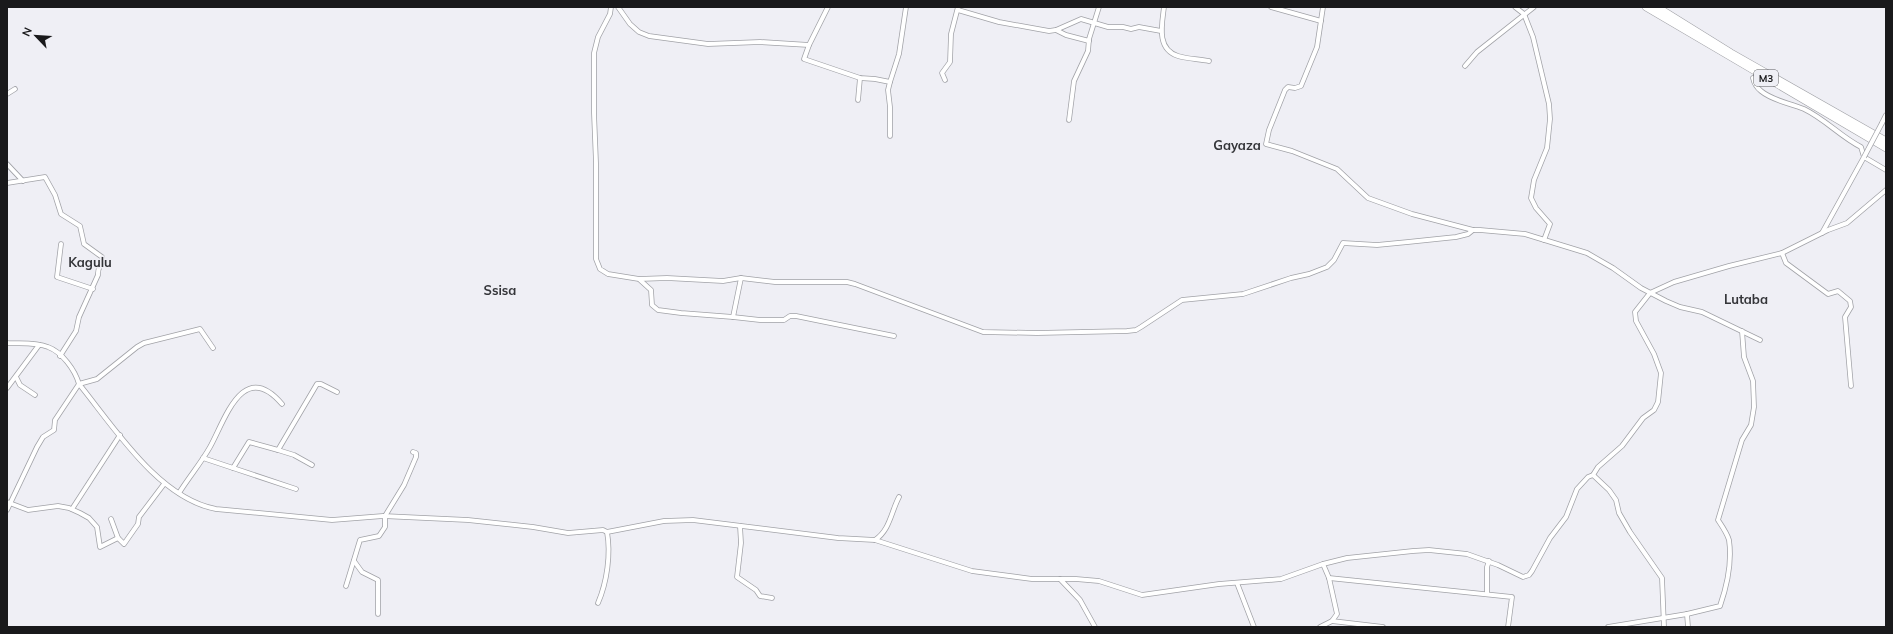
<svg xmlns="http://www.w3.org/2000/svg" width="1893" height="634" font-family="Mulish,sans-serif">
<style>
.lines{fill:none;stroke-linecap:round;stroke-linejoin:round}
.street-casing{stroke:#a1a2a7;stroke-width:5.5}
.highway-casing{stroke:#a1a2a7;stroke-width:8}
.street{stroke:#fff;stroke-width:4}
.highway{stroke:#fff;stroke-width:7}
.street-bridge-casing{stroke:#a1a2a7;stroke-width:5.5;stroke-linecap:butt}
.street-bridge{stroke:#fff;stroke-width:4}
.labels{text-anchor:middle;stroke-width:3;stroke-linejoin:round;paint-order:stroke}
.shield{fill:#efeff5;stroke:#59595c;stroke-width:1}
.shield-label{font-size:10px;font-weight:bold;fill:#19191b}
.quarter-label{font-size:13px;font-weight:bold;fill:#343539;stroke:#efeff5}
</style>
<rect width="100%" height="100%" fill="#efeff5"/>
<g class="lines">
<defs>
<g id="street">
<polyline points="611,7 610,14 598,37 594,53 594,113 596,163 596,259 600,269 608,274 639,279 667,278 723,281 741,278 775,282 847,282 855,284 983,332 1037,333 1127,331 1136,330 1141,327 1182,300 1243,294 1291,278 1309,274 1327,267 1334,260 1343,243 1377,245 1408,242 1456,237 1468,234 1473,230 1480,230 1525,234 1587,253 1613,268 1641,288 1666,301 1680,307 1702,312 1760,340"/>
<polyline points="618,7 630,24 639,32 649,36 708,44 760,42 809,45"/>
<polyline points="828,7 809,45 804,59 860,78 875,79 890,82 888,90 890,107 890,136"/>
<path d="M1164 7C1162 24 1156 49 1178 56 1188 59 1199 59 1209 61"/>
<polyline points="1271,7 1321,21"/>
<polyline points="1323,7 1317,47 1301,86 1295,88 1288,87 1285,90 1269,130 1266,144 1292,151 1337,169 1368,198 1412,214 1473,230"/>
<polyline points="1515,7 1524,14 1533,37 1549,104 1550,119 1547,148 1534,180 1531,198 1536,208 1550,224 1544,240"/>
<polyline points="958,10 999,22 1049,31 1056,30 1081,19 1108,27 1123,27 1131,29 1139,27 1161,31"/>
<polyline points="1056,30 1066,35 1089,41"/>
<polyline points="1465,66 1477,52 1534,7"/>
<path d="M1753 78C1754 83 1756 87 1761 91 1773 101 1790 103 1804 109 1825 119 1841 137 1861 147L1864 157 1886 170"/>
<polyline points="945,80 942,73 950,62 951,34 958,7"/>
<polyline points="890,82 899,54 906,7"/>
<polyline points="7,94 15,89"/>
<polyline points="858,100 860,78"/>
<polyline points="1069,120 1074,81 1088,51 1089,39 1099,7"/>
<polyline points="1882,123 1886,115"/>
<polyline points="7,164 23,181"/>
<path d="M7 183 45 177 55 195 61 214 80 226 84 244 102 257C103 263 97 268 98 275L79 317 76 331 60 356"/>
<polyline points="1822,233 1864,157"/>
<polyline points="61,244 57,277 93,289"/>
<polyline points="1782,253 1786,263 1828,294 1838,291 1850,301 1851,307 1845,317 1851,386"/>
<polyline points="640,280 651,290 652,305 658,310 681,313 733,317 760,320 784,320 790,316 796,316 894,336"/>
<polyline points="733,317 741,278"/>
<path d="M7 343C20 344 35 342 48 347 62 352 75 370 79 384 114 427 158 498 216 509L332 520 383 516 468 520 533 527 568 533 603 530 607 532 664 521 693 520 838 538 875 540 972 571 1032 579H1076L1099 581 1142 595 1219 584 1281 579 1323 564 1347 558 1413 551 1429 550 1467 554 1498 565 1523 577 1529 575 1532 571 1550 538 1566 517 1577 489 1588 477 1593 475 1598 467 1622 446 1643 418 1654 410 1658 402 1661 373 1654 354 1636 321 1635 312 1650 293 1674 282 1729 266 1782 253 1828 230 1847 223 1886 190"/>
<polyline points="16,377 20,385 35,395"/>
<polyline points="7,388 39,345"/>
<polyline points="278,450 294,455 312,465"/>
<polyline points="203,458 233,468 249,442 278,450 317,384 321,384 337,392"/>
<polyline points="233,468 296,489"/>
<polyline points="1593,475 1609,490 1616,500 1619,513 1630,532 1662,578 1664,627"/>
<path d="M179 493C189 477 201 463 210 447 225 420 243 358 282 404"/>
<polyline points="7,502 28,510 58,506 69,508 80,513 89,518 97,527 100,547 118,538"/>
<polyline points="72,509 120,435"/>
<polyline points="7,510 37,447 43,437 54,430 55,420 79,384 97,379 137,347 144,343 200,329 213,348"/>
<polyline points="111,519 118,538 124,544 138,524 139,517 164,484"/>
<polyline points="740,526 741,543 737,577 756,590 760,596 772,598"/>
<path d="M875 540C890 530 891 512 899 497"/>
<polyline points="354,561 362,572 378,580 378,614"/>
<polyline points="1329,578 1512,597 1508,627"/>
<polyline points="1060,579 1080,600 1095,627"/>
<polyline points="1237,583 1254,627"/>
<polyline points="346,586 360,540 379,536 385,527 385,516 404,485 416,457 416,453 413,452"/>
<polyline points="1487,594 1487,567 1489,561"/>
<path d="M598 603C607 582 611 554 607 532"/>
<path d="M1687 614 1720 606C1727 586 1732 561 1729 540 1727 533 1722 526 1718 520L1742 440 1751 425 1754 407 1753 381 1744 357 1742 331"/>
<polyline points="1332,621 1383,627"/>
<polyline points="1320,627 1332,621 1337,614 1329,578 1323,564"/>
<polyline points="1608,627 1687,614 1688,627"/>
</g>
<g id="highway">
<polyline points="1646,7 1886,148"/>
<polyline points="1657,7 1731,53 1886,141"/>
</g>
</defs>
<use href="#street" class="street-casing"/>
<use href="#highway" class="highway-casing"/>
<use href="#street" class="street"/>
<use href="#highway" class="highway"/>
<defs>
<polyline id="street-bridge" points="1864,157 1882,123"/>
</defs>
<use href="#street-bridge" class="street-bridge-casing"/>
<use href="#street-bridge" class="street-bridge"/>
</g>
<g class="labels">
<rect class="shield" x="1754" y="70" width="24" height="16" rx="3"/>
<g class="shield-label">
<text x="1766" y="82">M3</text>
</g>
<g class="quarter-label">
<text x="1237" y="150">Gayaza</text>
<text x="90" y="267">Kagulu</text>
<text x="500" y="295">Ssisa</text>
<text x="1746" y="304">Lutaba</text>
</g>
</g>
<rect width="1893" height="634" fill="none" stroke="#19191b" stroke-width="16"/>
<g transform="translate(36 36) rotate(295)" stroke="#efeff5" stroke-width="3" paint-order="stroke">
<path d="M0-3L7 15L0 10L-7 15Z" fill="#19191b"/>
<text y="-6" font-size="11" font-weight="bold" text-anchor="middle" fill="#19191b">N</text>
</g>
</svg>
